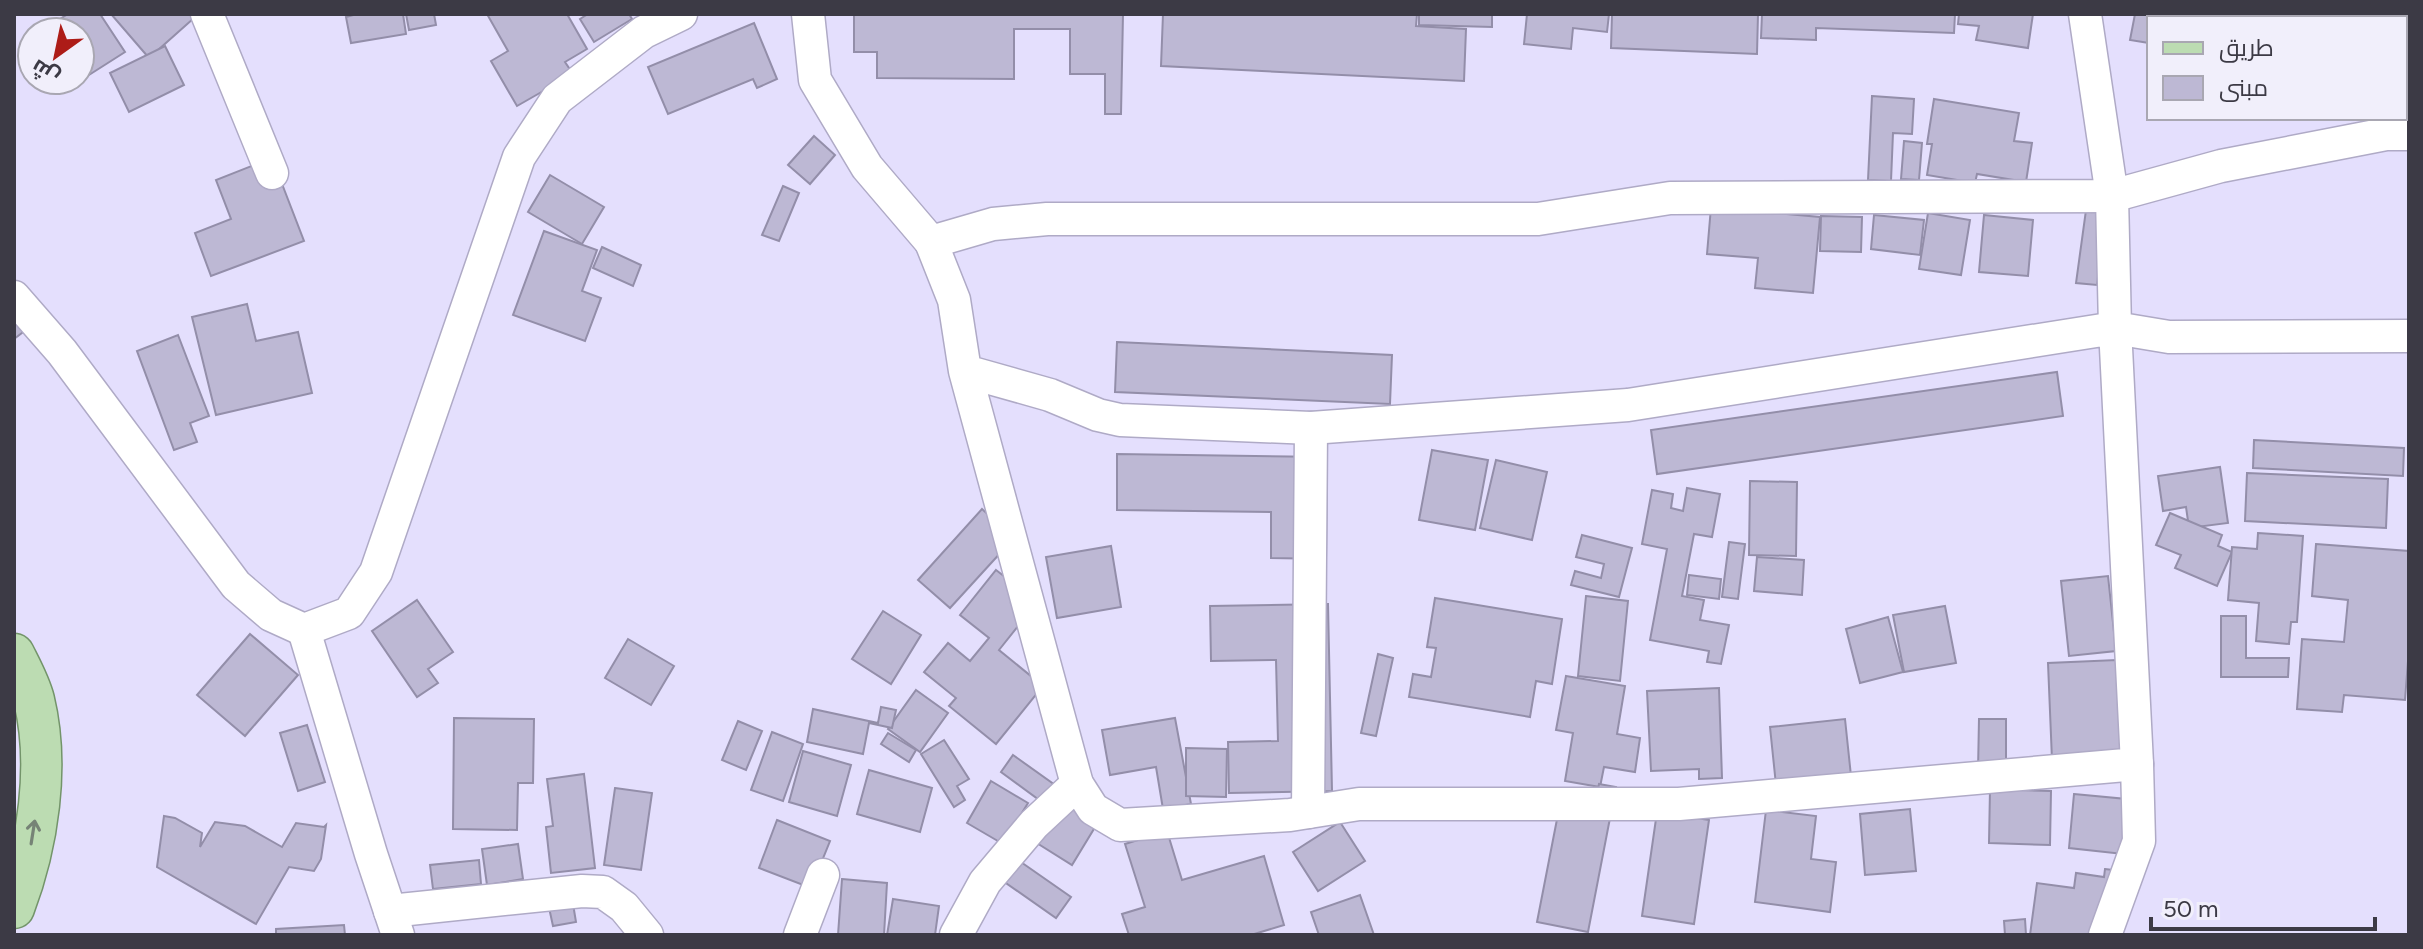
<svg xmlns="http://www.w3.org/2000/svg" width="2423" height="949" font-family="Figtree,Cairo,sans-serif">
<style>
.building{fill:#bdb8d4;stroke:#938ea9;stroke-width:2}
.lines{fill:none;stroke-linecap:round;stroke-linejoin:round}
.minor-casing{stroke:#afaac6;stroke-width:35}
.major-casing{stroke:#73946a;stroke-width:43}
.minor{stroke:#fff;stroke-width:32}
.major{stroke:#bcdcb2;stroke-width:40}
.oneway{stroke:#768376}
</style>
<rect width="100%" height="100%" fill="#e4dffd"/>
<g class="building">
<polygon points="68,14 100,14 125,52 78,82 80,32 46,32 44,29"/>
<polygon points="111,14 190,14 194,18 149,58"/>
<polygon points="357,14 403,14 406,34 351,43 346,17"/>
<polygon points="406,14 434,14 436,25 409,30"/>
<polygon points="487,14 567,14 587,49 565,62 573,74 517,106 491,61 508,51"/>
<polygon points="588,14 629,14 632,19 594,42 580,19"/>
<polygon points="854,14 1123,14 1121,114 1105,114 1105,74 1070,74 1070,29 1014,29 1014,79 877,78 877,52 854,52"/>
<polygon points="1163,14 1417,14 1416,26 1466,29 1464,81 1161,66"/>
<polygon points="1419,14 1492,14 1492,27 1419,25"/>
<polygon points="1527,14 1609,14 1607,32 1573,28 1571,49 1524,44"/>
<polygon points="1612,14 1758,14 1757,54 1611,48"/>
<polygon points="1762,14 1955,14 1954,33 1816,28 1816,40 1761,38"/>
<polygon points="1959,14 2033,14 2028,48 1976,40 1979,26 1958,24"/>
<polygon points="2135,14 2263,14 2287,18 2149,18 2149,43 2130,40"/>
<polygon points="754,23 777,79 757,88 753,79 668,114 648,67"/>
<rect x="2405" y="38" width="4" height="48"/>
<polygon points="165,46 184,85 129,112 110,73"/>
<polygon points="1872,96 1914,99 1912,134 1893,133 1891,181 1868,180"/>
<polygon points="1934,99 2019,113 2014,141 2032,143 2026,182 1977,174 1975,183 1927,175 1932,144 1927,144"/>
<polygon points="814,136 835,155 810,184 788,165"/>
<polygon points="1904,141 1922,143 1919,180 1901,179"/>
<polygon points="272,158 304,241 211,276 195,233 231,219 216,180"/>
<polygon points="550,175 604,207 582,244 528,212"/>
<polygon points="783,186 799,193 779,241 762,235"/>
<polygon points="1711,207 1820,217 1813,293 1755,288 1758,258 1707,254"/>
<polygon points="2086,210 2106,212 2097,285 2076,283"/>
<polygon points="1928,213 1970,220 1961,275 1919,269"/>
<polygon points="1874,215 1924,220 1920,255 1871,249"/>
<polygon points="1984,215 2033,220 2028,276 1979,272"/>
<polygon points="1821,216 1862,217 1861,252 1820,251"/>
<polygon points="544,231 597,250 582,291 601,298 585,341 513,315"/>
<polygon points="602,247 641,265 633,286 593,268"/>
<polygon points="247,304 256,341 298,332 312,393 216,415 192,317"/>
<polygon points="14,305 31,326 14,339"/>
<polygon points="178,335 209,416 190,423 197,442 174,450 137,351"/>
<polygon points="1117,342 1392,355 1390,404 1115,392"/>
<polygon points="2057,372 2063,416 1657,474 1651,430"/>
<polygon points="2254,440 2404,448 2403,476 2253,468"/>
<polygon points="1432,450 1488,460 1475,530 1419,520"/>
<polygon points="1117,454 1327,457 1326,559 1271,558 1271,512 1117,510"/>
<polygon points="1496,460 1547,472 1532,540 1480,528"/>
<polygon points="2220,467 2228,523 2189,528 2186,507 2163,511 2158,476"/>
<polygon points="2247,473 2388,479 2386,528 2245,521"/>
<polygon points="1750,481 1797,482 1796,556 1749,555"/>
<polygon points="1687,488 1720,494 1712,537 1694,534 1682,596 1704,600 1700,620 1729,625 1721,664 1707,662 1709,651 1650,640 1667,549 1642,544 1652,490 1673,494 1671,508 1683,511"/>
<polygon points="982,509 1014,538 950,608 918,580"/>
<polygon points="2170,513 2222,535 2218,546 2232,552 2217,586 2175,568 2181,555 2156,545"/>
<polygon points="2258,533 2303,536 2297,622 2291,622 2289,644 2256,641 2259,603 2228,600 2232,547 2257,549"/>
<polygon points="1582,535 1632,548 1619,597 1571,585 1575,571 1601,578 1604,564 1576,557"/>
<polygon points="1729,542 1745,544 1738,599 1722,597"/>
<polygon points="2316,544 2409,551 2409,648 2405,700 2344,695 2342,712 2297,709 2302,639 2344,642 2348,600 2312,596"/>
<polygon points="1111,546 1121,607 1057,618 1046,557"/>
<polygon points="1757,557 1804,560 1802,595 1754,591"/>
<polygon points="996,570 1022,590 1011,603 1026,616 999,650 1043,686 996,744 949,706 956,698 924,672 948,643 970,661 989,638 960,615"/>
<polygon points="1689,575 1721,579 1719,599 1687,595"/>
<polygon points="2108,576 2116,651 2069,656 2061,581"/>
<polygon points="1586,596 1628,601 1620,681 1578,676"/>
<polygon points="1435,598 1562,619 1552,684 1536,681 1530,717 1409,697 1413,674 1431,677 1436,648 1427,647"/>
<polygon points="417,600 453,652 428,669 438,683 417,697 372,631"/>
<polygon points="1328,604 1332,791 1229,793 1228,742 1278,741 1276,660 1211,661 1210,606"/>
<polygon points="1945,606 1956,663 1904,672 1893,615"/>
<polygon points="883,611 921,635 891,684 852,659"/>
<polygon points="2221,616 2246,616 2246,658 2289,658 2288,677 2221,677"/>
<polygon points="1888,617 1903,672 1860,683 1846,629"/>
<polygon points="250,634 298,675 245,736 197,695"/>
<polygon points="628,639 674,666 651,705 605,678"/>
<polygon points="1378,654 1393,658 1376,736 1361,733"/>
<polygon points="2117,660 2133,757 2052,760 2048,663"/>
<polygon points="1566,676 1625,686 1617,734 1640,738 1635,772 1604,767 1600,787 1565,781 1573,733 1556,730"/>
<polygon points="1719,688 1722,778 1699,779 1699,769 1651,771 1647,691"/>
<polygon points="916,690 948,713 920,752 888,729"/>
<polygon points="881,707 896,710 892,728 869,723 863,754 807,742 813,709 878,723"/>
<polygon points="454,718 534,719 533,783 518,783 517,830 453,829"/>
<polygon points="1175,718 1191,804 1163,809 1156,767 1110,775 1102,730"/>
<polygon points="1845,719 1851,776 1776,785 1770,727"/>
<polygon points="1979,719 2006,719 2006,772 1978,771"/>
<polygon points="738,721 762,731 746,770 722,760"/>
<polygon points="307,725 325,782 298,791 280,733"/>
<polygon points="772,732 803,744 783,801 751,790"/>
<polygon points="888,733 916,750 909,762 881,744"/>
<polygon points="944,740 969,779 957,786 965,800 954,807 921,754"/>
<polygon points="1186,748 1227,749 1226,797 1186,796"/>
<polygon points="803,751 851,765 837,816 789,802"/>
<polygon points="1013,755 1055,785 1042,802 1001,772"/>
<polygon points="869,770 932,788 920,832 857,814"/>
<polygon points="584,774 595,868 551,873 546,827 553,826 547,779"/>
<polygon points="991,781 1028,803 1003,844 967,823"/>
<polygon points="1599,784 1616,787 1588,932 1537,922 1559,809 1593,815"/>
<polygon points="615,788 652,793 641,870 604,865"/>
<polygon points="1063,789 1103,814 1072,865 1032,840"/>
<polygon points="1990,789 2051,791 2050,845 1989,843"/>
<polygon points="2074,794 2137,800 2132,855 2069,848"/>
<polygon points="1910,809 1916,871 1865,875 1860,814"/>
<polygon points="1766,810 1816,816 1811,859 1836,862 1830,912 1755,902"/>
<polygon points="1657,812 1709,820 1694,924 1642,916"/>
<polygon points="164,816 175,818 202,833 200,847 215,822 245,826 282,847 296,823 324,827 326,825 321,859 314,871 289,867 256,924 157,867"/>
<polygon points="777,820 830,841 811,888 759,868"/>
<polygon points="1340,822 1365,861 1318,891 1293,852"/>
<polygon points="1167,831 1182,880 1264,856 1284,925 1251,935 1129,935 1122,914 1145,907 1125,844"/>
<polygon points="518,844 523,879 487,885 482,849"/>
<polygon points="479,860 481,884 433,889 430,865"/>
<polygon points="1018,860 1071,897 1056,918 1003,881"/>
<polygon points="2105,869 2129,872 2096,935 2030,935 2037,883 2074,888 2076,873 2104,877"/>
<polygon points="842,879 887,883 884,935 838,935"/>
<polygon points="1360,895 1374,935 1319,935 1311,912"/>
<polygon points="572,898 576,922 553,926 548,903"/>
<polygon points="893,899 939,906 935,935 887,935"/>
<polygon points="2025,919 2026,935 2005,935 2004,921"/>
<polygon points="344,925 345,935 276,935 276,929"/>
</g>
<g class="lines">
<defs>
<g id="minor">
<polyline points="207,14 272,173"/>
<polyline points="808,14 815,80 867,167 931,242 993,224 1047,219 1538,219 1670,198 2112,196 2221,166 2386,134 2409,134"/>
<polyline points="2085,14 2112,196 2115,328 2169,337 2409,336"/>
<polyline points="931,242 954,300 965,371 1050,395 1098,415 1120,420 1311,428 1628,405 2115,328 2137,764 1679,804 1359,804 1290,815 1120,825 1093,809 1077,784 965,371"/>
<polyline points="14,297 62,352 236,585 271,615 304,630 349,613 376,572 519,157 557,99 644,32 681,14"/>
<polyline points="304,630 371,854 398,935"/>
<polyline points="1308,812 1311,428"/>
<polyline points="390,911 582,891 603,892 624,907 647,935"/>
<polyline points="800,935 823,875"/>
<polyline points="956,935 985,882 1034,824 1077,784"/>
<polyline points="2105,935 2139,841 2137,764"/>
</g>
<path id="major" d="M14 654C21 668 30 684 34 700 50 766 38 845 14 908"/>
</defs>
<use href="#minor" class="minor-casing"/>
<use href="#major" class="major-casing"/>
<use href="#minor" class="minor"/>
<use href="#major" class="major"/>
</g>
<defs><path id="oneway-shaft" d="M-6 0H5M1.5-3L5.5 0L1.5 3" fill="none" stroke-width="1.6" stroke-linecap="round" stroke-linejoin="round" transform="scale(2)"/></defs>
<use class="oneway" href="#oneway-shaft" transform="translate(33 832) rotate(-81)"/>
<rect width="2423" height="949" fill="none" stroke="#3c3a45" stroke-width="32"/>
<rect x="2147" y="16" width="260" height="104" fill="#f1effb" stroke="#a9a7b2" stroke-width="2"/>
<rect x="2163" y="42" width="40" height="12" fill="#bcdcb2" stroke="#a9a7b2" stroke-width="2"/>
<text x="2219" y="56" font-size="24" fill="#3c3a45">طريق</text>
<rect x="2163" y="76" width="40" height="24" fill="#bdb8d4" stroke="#a9a7b2" stroke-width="2"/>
<text x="2219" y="96" font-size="24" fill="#3c3a45">مبنى</text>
<g transform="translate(56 56) rotate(213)"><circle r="38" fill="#f1effb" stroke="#a9a7b2" stroke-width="2"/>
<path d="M0-6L14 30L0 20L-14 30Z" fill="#ad1c18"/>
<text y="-12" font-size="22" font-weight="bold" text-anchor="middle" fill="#3c3a45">ش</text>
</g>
<path d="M2151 917v12h224v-12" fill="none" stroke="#3c3a45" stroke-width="4"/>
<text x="2163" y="917" font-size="24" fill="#3c3a45" stroke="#f1effb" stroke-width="6" paint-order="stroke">50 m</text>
</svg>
